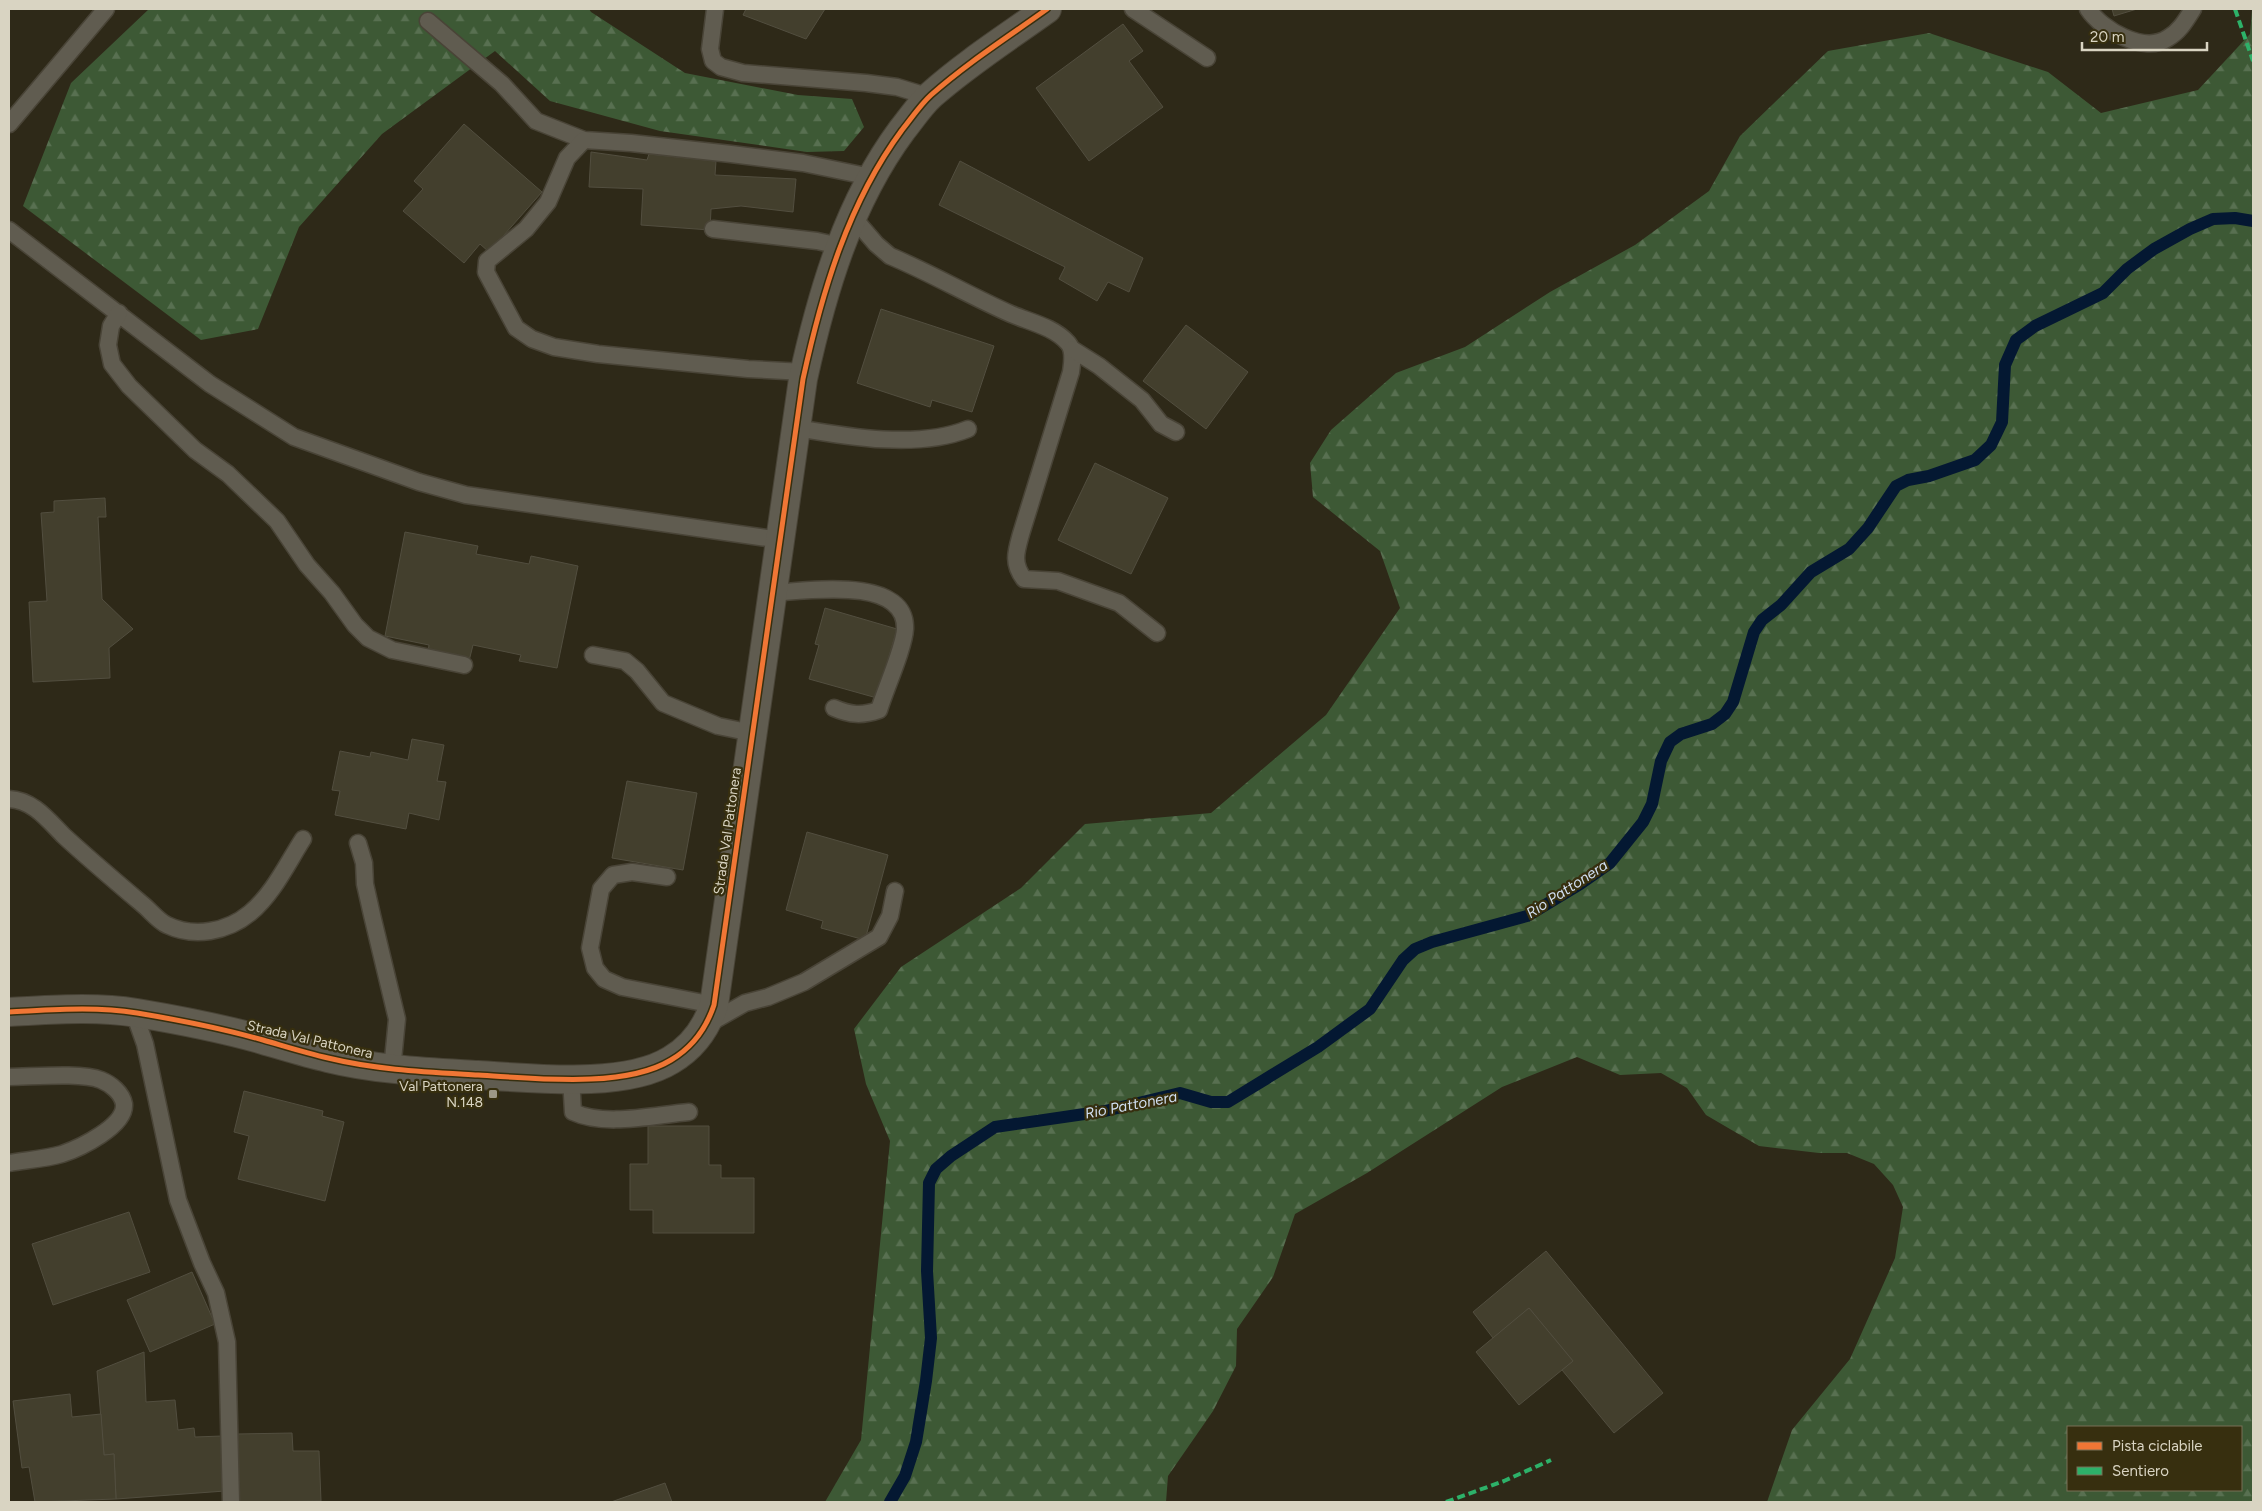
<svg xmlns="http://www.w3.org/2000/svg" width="2262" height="1511" font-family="Figtree,sans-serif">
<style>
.forest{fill:url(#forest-firs);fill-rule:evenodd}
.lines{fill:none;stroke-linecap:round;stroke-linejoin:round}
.stream{stroke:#041832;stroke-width:12}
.building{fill:#433f2d;stroke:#524e3f}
.service-casing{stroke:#494437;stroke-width:19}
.tertiary-casing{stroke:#494437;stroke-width:30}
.service{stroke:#605c50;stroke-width:16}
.tertiary{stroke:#605c50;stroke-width:28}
.quiet{stroke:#2db169;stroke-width:4;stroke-dasharray:8 4;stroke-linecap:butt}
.cycleway-casing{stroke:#372f0f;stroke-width:8}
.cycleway{stroke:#f07635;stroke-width:5}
.poi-dot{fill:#9d9886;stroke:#372f0f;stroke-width:2}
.labels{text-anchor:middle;stroke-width:4.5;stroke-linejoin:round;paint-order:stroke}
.street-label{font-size:14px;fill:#d9d4c2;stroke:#372f0f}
.poi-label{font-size:14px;fill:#d9d4c2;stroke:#372f0f;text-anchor:end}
.water-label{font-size:15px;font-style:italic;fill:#d1dff2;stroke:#372f0f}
</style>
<defs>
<pattern id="forest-firs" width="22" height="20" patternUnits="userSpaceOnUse" patternTransform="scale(1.25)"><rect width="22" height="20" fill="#3d5935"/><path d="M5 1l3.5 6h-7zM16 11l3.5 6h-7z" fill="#587051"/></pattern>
</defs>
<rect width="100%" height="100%" fill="#2e2918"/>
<g class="forest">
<polygon points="149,9 589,9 591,12 685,73 798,95 852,99 864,127 844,151 807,152 660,131 550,101 495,51 382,134 299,227 258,329 201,340 23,206 71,83"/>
<path d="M2252 9H2253V1502H1767L1792 1430 1850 1359 1895 1258 1903 1207 1893 1185 1874 1164 1847 1153H1819L1759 1146 1706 1115 1687 1088 1661 1073 1620 1075 1577 1057 1502 1087 1367 1173 1295 1214 1273 1277 1237 1329 1236 1366 1213 1411 1168 1476 1166 1502H825L861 1440 890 1141 866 1084 854 1029 901 967 1021 888 1085 824 1211 813 1326 715 1400 608 1380 551 1313 497 1310 463 1331 430 1396 373 1465 347 1550 292 1635 245 1709 191 1740 136 1828 51 1929 33 2048 72 2101 113 2198 90 2250 34ZM2068 1427H2241V1490H2068Z"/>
</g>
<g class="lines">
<polyline class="stream" points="890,1502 905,1476 916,1442 926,1381 931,1338 927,1271 929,1183 936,1169 951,1156 995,1127 1105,1111 1180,1093 1211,1102 1228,1102 1318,1047 1370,1009 1403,960 1415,949 1432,942 1527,916 1580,884 1610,863 1643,822 1652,804 1661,761 1670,742 1681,734 1712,724 1725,714 1733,702 1754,632 1762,620 1781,605 1811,572 1849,549 1868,528 1896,486 1908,480 1929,476 1975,460 1991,445 2002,422 2005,365 2016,340 2035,326 2103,293 2127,269 2154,249 2190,229 2213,219 2235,218 2253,221"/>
</g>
<g class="building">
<polygon points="746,9 825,9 806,39 743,15"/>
<polygon points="2112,9 2137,9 2114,16"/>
<polygon points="1123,24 1143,51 1129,61 1163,107 1089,161 1036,88"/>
<polygon points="464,124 542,192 489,252 480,244 464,263 403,211 423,189 414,181"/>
<polygon points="591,152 647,160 649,154 716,161 715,175 796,179 793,212 741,206 711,209 710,230 641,225 643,189 589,187"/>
<polygon points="960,161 1143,258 1129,292 1108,282 1097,301 1059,279 1065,267 939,205"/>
<polygon points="881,309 994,346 972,412 932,400 930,407 857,383"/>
<polygon points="1186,325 1248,372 1206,429 1143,381"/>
<polygon points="1095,463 1168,498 1131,574 1058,540"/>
<polygon points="105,498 106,517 98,517 102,599 133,629 109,648 110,678 33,682 29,602 47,601 41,513 54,512 54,501"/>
<polygon points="405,532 478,546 476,554 529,564 531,556 578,566 557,668 519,661 521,655 473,645 469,661 428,652 429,645 385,636"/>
<polygon points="825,608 897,629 877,698 809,679 819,645 815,644"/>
<polygon points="412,739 444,745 437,781 446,782 439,820 409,813 406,829 335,815 340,791 332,790 340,751 370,757 371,752 408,760"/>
<polygon points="627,781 697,793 683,870 612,858"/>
<polygon points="807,832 888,855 865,940 821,928 823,921 786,910"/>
<polygon points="244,1091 323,1111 322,1116 344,1122 325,1201 238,1179 249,1136 234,1132"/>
<polygon points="648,1126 709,1126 709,1165 721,1165 721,1178 754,1178 754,1233 653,1233 653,1210 630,1210 630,1164 648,1164"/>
<polygon points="129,1212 150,1272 53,1305 32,1244"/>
<polygon points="1546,1251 1663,1393 1614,1433 1562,1370 1573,1361 1529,1308 1493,1338 1473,1312"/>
<polygon points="192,1272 215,1324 150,1352 127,1300"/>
<polygon points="1529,1308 1573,1361 1519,1405 1476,1352"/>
<polygon points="144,1352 146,1402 175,1400 178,1430 194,1428 195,1437 222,1436 225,1491 116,1499 114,1454 104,1455 97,1371"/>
<polygon points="70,1394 72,1417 101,1414 104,1455 114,1454 116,1499 35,1502 29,1467 22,1468 13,1401"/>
<polygon points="292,1433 293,1451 319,1451 321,1501 239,1502 237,1434"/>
<polygon points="665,1483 672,1502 611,1502"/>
</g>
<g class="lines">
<defs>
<g id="service">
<polyline points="715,9 710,49 713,61 721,67 743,73 866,83 897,87 930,97"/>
<polyline points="1133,9 1207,58"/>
<path d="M2088 9C2102 30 2144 54 2168 38 2180 31 2186 20 2193 9"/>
<polyline points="428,21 502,84 536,121 584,140 631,143 731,154 803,163 871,177"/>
<polyline points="9,124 106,9"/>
<polyline points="584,140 567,158 548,202 526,229 487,261 486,272 516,328 532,339 554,347 598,354 748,369 804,372"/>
<path d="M852 216 876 244 890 256C931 273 970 296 1011 314 1030 322 1054 327 1068 343 1075 351 1072 363 1071 372L1021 534C1016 552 1012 563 1024 579L1058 581 1119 603 1157 633"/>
<polyline points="713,229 817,241 840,246"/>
<polyline points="9,230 210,384 294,437 419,482 466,495 781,540"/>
<polyline points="119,313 111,326 108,345 112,364 129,386 195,450 228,474 277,521 307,565 332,593 355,625 368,638 392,650 464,665"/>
<polyline points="1072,349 1099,366 1142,400 1161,424 1176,432"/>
<path d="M797 428C849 437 918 449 968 429"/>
<path d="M772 593C805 591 907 575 905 629 904 648 885 690 879 710 862 716 850 715 834 708"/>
<polyline points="593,655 625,661 637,671 663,703 718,726 752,733"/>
<path d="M9 799C33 800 48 820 64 836 89 859 115 881 141 903 150 910 158 921 167 925 194 938 227 932 250 913 273 894 287 864 303 839"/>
<polyline points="358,843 364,863 365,884 372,915 397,1019 392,1070"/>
<polyline points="667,877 632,872 613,875 601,889 590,948 595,968 604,979 622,987 714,1005"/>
<polyline points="134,1013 145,1044 178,1200 202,1263 216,1293 227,1342 231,1502"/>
<polyline points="708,1024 745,1003 768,997 804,982 879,937 890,916 895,891"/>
<path d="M9 1077C31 1077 81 1072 101 1080 111 1084 122 1093 124 1104 126 1126 80 1148 62 1154 45 1159 26 1160 9 1163"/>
<path d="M571 1078 573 1112C605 1127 654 1115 689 1112"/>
</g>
<path id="tertiary" d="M9 1012C51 1010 94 1006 137 1013 179 1020 221 1028 263 1040 284 1046 306 1053 328 1058 377 1070 428 1072 478 1075 532 1078 624 1089 671 1060 693 1047 706 1029 714 1005L803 379C822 292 848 203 902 130 911 119 920 105 931 95 967 63 1008 37 1047 9"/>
</defs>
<use href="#service" class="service-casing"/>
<use href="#tertiary" class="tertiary-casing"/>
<use href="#service" class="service"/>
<use href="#tertiary" class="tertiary"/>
<g class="quiet">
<polyline points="2235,9 2253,61"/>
<polyline points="1446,1502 1504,1481 1551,1460"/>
</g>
<defs>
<path id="cycleway" d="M9 1012C51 1010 94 1006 137 1013 179 1020 221 1028 263 1040 284 1046 306 1053 328 1058 377 1070 428 1072 478 1075 532 1078 624 1089 671 1060 693 1047 706 1029 714 1005L803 379C822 292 848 203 902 130 911 119 920 105 931 95 967 63 1008 37 1047 9"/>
</defs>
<use href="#cycleway" class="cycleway-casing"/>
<use href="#cycleway" class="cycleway"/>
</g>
<rect class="poi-dot" x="488" y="1089" width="10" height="10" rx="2.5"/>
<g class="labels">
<g class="street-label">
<text transform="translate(727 831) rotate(-82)" y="5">Strada Val Pattonera</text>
<text transform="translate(310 1039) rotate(13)" y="5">Strada Val Pattonera</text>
</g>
<g class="poi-label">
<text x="483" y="1091">Val Pattonera<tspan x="483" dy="16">N.148</tspan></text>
</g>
<g class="water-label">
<text transform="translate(1567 889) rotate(-33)" y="5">Rio Pattonera</text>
<text transform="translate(1131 1105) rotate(-11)" y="5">Rio Pattonera</text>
</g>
</g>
<rect width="2262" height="1511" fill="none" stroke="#d9d4c2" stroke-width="20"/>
<rect x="2067" y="1426" width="175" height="65" fill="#372f0f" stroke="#787157"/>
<rect x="2077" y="1442" width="25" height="8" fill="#f07635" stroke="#787157"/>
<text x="2112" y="1451" font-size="15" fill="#d9d4c2">Pista ciclabile</text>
<rect x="2077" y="1467" width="25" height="8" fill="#2db169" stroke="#787157"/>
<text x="2112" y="1476" font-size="15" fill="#d9d4c2">Sentiero</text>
<path d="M2082 42v8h125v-8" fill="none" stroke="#d9d4c2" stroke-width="2.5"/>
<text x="2090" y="42" font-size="15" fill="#d9d4c2" stroke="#372f0f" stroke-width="4" paint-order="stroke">20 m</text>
</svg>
